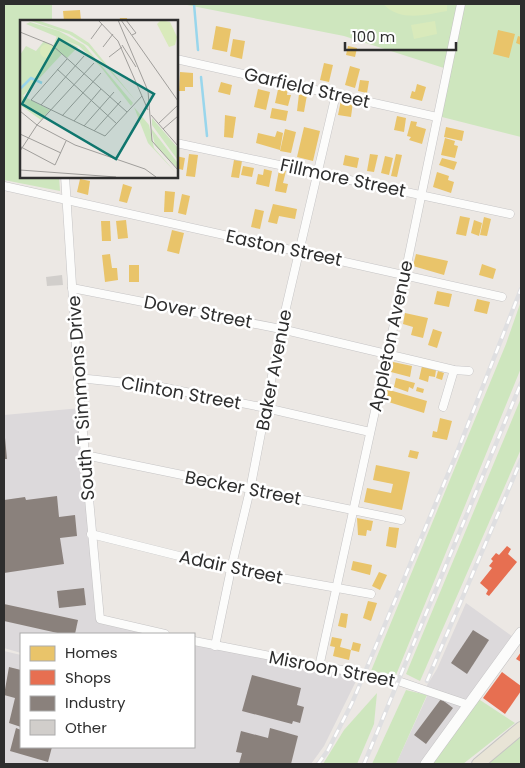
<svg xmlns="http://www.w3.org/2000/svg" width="525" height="768" font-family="Poppins,sans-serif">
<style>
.industrial{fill:#dcd9db}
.green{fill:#cee6be}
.pitch{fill:#d9eabb}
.homes{fill:#e9c46a}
.shops{fill:#e76f51}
.industry{fill:#8a817c}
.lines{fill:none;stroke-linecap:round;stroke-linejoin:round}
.stream{stroke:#99d6ec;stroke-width:2.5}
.building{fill:#d1cecb}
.street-casing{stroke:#c5c4c5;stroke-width:9}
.secondary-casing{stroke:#c5c4c5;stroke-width:12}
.primary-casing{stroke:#c6c5c4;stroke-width:14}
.street{stroke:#fcfcfb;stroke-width:8}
.secondary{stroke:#fcfcfb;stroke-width:11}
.primary{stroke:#e8e4d6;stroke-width:12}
.rail-casing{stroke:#dfdfe1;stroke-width:4.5}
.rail{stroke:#fff;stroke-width:2.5;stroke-dasharray:8;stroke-linecap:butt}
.labels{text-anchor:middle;stroke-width:5;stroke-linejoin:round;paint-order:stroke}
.street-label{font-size:18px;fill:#2e2e2e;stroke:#fff}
.inset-river{fill:none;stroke:#99d6ec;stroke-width:2.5}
.inset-road{fill:none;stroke:#a09e9b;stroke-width:1}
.view{fill:#0f766e;fill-opacity:0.15;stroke:#0f766e;stroke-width:2.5}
.inset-edge{fill:none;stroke:#2e2e2e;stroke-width:2.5}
</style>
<rect width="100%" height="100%" fill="#ece8e4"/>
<g class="industrial">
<polygon points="81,408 100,619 165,634 21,634 21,653 4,648 4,415"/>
<polygon points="466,603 516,639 426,764 396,764 429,692 424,690 437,669"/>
<polygon points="194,641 359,675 324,746 311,764 4,764 4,651 21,655 21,747 194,747"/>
</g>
<g class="green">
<polygon points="4,4 52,4 52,21 21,21 21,176 59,176 60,191 4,180"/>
<polygon points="182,4 521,4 521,137 438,116 447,69 344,36"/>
<polygon points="521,301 521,368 396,675 371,671 506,344"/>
<polygon points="521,398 521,449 420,681 406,674"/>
<polygon points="406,690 427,695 396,764 372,764"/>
<polygon points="377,693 374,724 357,764 323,764 344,730"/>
<polygon points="477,698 515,723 463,764 431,764"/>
<polygon points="521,734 521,763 487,764"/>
</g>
<g class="pitch">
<path d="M383 4H447V11C424 15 401 22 383 4Z"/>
<polygon points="435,21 437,34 414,39 411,25"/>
</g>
<g class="homes">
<polygon points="80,10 81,21 64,21 63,11"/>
<polygon points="120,18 127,18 127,21 119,21"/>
<polygon points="216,26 231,29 227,52 212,49"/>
<polygon points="498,30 515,34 509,58 493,54"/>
<polygon points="518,36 521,37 521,45 516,43"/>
<polygon points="233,39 245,41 242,59 230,56"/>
<polygon points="348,46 357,48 355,57 346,55"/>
<polygon points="324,63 333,65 329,82 320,80"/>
<polygon points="350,66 360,69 355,88 345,85"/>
<polygon points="180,72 193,73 193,87 185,87 185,91 179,91"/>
<polygon points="360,80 369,81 367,93 358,91"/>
<polygon points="221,82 232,85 230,95 218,92"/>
<polygon points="417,84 426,87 422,101 410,98 412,91 415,92"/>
<polygon points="279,85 288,87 287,95 291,95 288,106 275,103"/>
<polygon points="258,89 270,92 266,110 254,107"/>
<polygon points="299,94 307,95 304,112 297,111"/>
<polygon points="341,100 353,102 351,117 338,115"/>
<polygon points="272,108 288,111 286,121 270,118"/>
<polygon points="225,115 236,117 233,138 224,137"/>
<polygon points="397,116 406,118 404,132 394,130"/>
<polygon points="411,121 417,122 416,126 426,129 422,144 409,140 411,137 407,136"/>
<polygon points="304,127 320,131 313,161 297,157"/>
<polygon points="446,127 464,131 462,141 444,137"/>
<polygon points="285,129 296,132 291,153 280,151"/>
<polygon points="277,131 283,133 280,150 256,143 258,133 275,137"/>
<polygon points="445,138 455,141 454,145 458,146 455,158 441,155"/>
<polygon points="189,154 198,155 195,177 186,176"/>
<polygon points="370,154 378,155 374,172 367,171"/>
<polygon points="396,154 402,155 397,177 391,176"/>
<polygon points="345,155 359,158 357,168 343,165"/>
<polygon points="176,156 185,158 183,170 176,168"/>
<polygon points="385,156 393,158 389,175 381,173"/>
<polygon points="442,158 457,162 454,170 439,165"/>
<polygon points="234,160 242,161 239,178 231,177"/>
<polygon points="243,166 254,168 252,177 241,175"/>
<polygon points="264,169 272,171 269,187 256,184 258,174 263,175"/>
<polygon points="279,170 286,171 283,183 288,184 286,193 275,191"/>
<polygon points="437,172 449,176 448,180 454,182 451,193 433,187"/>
<polygon points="80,179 90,181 88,195 77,192"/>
<polygon points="123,184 132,187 127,203 119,201"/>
<polygon points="165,191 175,192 173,212 164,212"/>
<polygon points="182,194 190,196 186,215 178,213"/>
<polygon points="273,204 297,209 295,219 279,216 277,224 268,222"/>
<polygon points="255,209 264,211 260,229 251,227"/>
<polygon points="460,216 470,218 466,236 456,234"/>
<polygon points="484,217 491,219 487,236 480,235"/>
<polygon points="126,220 128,238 118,239 116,221"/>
<polygon points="474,220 482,223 479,236 471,233"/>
<polygon points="101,221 110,221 111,241 102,241"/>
<polygon points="172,230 184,233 179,254 167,251"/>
<polygon points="110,254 112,268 117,268 118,280 105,282 102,255"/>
<polygon points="416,254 448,261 444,275 413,266"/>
<polygon points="482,264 496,269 493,279 479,275"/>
<rect x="129" y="265" width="10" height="17"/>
<polygon points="437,291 452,294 449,307 434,304"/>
<polygon points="477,299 490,302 487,314 474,311"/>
<polygon points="405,313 428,318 423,338 411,335 413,327 403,324"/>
<polygon points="433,329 442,332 437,348 428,345"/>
<polygon points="393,362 412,366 410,377 391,372"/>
<polygon points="422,366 436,370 435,377 429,376 428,382 419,379"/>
<polygon points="438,371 444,373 442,380 436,378"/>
<polygon points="396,378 415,383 413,389 409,387 408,392 394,387"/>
<polygon points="417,387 424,389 423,393 416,391"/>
<polygon points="386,389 427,401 424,413 382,400"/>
<polygon points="440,418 452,421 447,440 432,437 433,431 437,432"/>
<polygon points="410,450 419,452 417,459 408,457"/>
<polygon points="376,465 410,472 402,510 364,502 367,488 391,493 393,484 373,480"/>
<polygon points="357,518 373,521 371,531 367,530 366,536 358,535"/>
<polygon points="389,527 399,528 396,548 386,546"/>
<polygon points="353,561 372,565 370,575 351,570"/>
<polygon points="379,572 387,575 380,590 372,586"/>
<polygon points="368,601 377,603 371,621 363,618"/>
<polygon points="341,613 348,614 346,628 338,626"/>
<polygon points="332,637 342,639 340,647 351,650 353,642 361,644 359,652 351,650 349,660 333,656 335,647 330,646"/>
</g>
<g class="shops">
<polygon points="507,546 511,549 508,554 517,562 489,596 486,594 488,590 480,583 492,568 489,566 493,561 491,559 496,553 499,555"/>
<polygon points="521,652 521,662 516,659"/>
<polygon points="502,672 521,686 521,691 505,714 483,698"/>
</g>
<g class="industry">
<polygon points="4,438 5,438 7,459 4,459"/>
<polygon points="57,496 59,517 75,515 77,536 60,538 64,564 4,573 4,500 25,497 26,500"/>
<polygon points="84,588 86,605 59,608 57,591"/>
<polygon points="4,604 78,620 75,634 62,634 4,621"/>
<polygon points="473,630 489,640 467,674 451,663"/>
<polygon points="9,667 21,670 21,727 9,723 15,698 4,695"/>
<polygon points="252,675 301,688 297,705 304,707 300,723 293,721 292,724 242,711"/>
<polygon points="441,699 453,708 426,744 414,735"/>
<polygon points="16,728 21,730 21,747 52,747 48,762 10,751"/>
<polygon points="270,728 298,736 291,764 239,764 242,753 236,752 241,731 268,738"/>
</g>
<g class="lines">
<g class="stream">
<polyline points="194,4 198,50"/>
<polyline points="201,77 207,136"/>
</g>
</g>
<polygon class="building" points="62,275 63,285 47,286 46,277"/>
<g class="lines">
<defs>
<g id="street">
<polyline points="176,59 437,117"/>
<polyline points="176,143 510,214"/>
<polyline points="65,176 78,378 100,619 165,634"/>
<polyline points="4,186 502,297"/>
<polyline points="72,288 281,329 454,370 469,371"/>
<polyline points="78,378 156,386 266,408 370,432"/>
<polyline points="443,407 454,370"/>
<polyline points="85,455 401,520"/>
<polyline points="91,534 231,569 371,594"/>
<polyline points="194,641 398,681 469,705"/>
<polyline points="215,646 231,569 250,490 281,329 336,94"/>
<polyline points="319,667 405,274 461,4"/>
</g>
<polyline id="secondary" points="426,764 521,633"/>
<polyline id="primary" points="478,764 521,728"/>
</defs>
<use href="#street" class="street-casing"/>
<use href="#secondary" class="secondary-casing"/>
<use href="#primary" class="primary-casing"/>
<use href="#street" class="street"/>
<use href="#secondary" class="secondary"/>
<use href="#primary" class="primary"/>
<defs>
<g id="rail">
<polyline points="427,681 521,460"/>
<polyline points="318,764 328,750 352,703 456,455 521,289"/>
<polyline points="364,764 521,383"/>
</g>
</defs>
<use href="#rail" class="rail-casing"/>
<use href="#rail" class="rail"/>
</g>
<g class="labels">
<g class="street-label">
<text transform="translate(307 88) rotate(13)" y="6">Garfield Street</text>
<text transform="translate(343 178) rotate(12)" y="6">Fillmore Street</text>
<text transform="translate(284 248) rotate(12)" y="6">Easton Street</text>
<text transform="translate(198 312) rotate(11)" y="6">Dover Street</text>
<text transform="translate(391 336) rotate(-78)" y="6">Appleton Avenue</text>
<text transform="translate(274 370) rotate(-79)" y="6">Baker Avenue</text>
<text transform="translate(181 393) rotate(10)" y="6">Clinton Street</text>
<text transform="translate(81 398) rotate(-94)" y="6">South T Simmons Drive</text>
<text transform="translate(243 488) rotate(11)" y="6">Becker Street</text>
<text transform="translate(231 567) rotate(12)" y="6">Adair Street</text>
<text transform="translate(332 669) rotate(11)" y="6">Misroon Street</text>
</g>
</g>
<g transform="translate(20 20)">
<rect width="158" height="158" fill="#ece8e4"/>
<path d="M17 0 52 12 69 23 116 81 68 26 49 14 11 1ZM10 2 39 11 64 25 113 83 111 86 80 46 59 26 6 4ZM37 16 58 27 47 38 42 34 3 76 30 90 21 100 0 85V35L6 26 16 31 24 21 33 26ZM114 87 129 105 134 128 157 154 128 123ZM132 98 157 127V139L132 105ZM131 108 157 142V148L135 125Z" fill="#cee6be"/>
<path d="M141 0 150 2 157 17 155 25 149 27 137 4ZM20 31a7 7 0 1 1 14 0a7 7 0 1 1-14 0Z" fill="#d9eabb"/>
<path class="inset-river" d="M0 69 11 58 22 63"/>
<path class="inset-road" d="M78 0 98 21 128 90M98 0 128 71 132 121 158 150M101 0 158 81M106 0 116 13 112 15M0 12 32 25 107 92M71 19 82 4M102 25 116 47M83 27 93 14M89 37 102 27M47 39 11 80 85 116 122 76M37 49 97 104M21 85 64 36M0 91 17 105 55 125 125 149 136 157M131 95 158 126M42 96 81 53M54 101 81 69M138 104 158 85M64 106 94 72M143 109 158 96M74 111 101 81M0 114 41 133M1 127 35 145 46 121M0 131 17 105 74 43M0 150 96 157"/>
<path class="view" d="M39 19 134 74 96 139 2 84Z"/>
<rect width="158" height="158" class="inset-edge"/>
</g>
<rect width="525" height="768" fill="none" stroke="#2e2e2e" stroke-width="10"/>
<rect x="20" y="633" width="175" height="115" fill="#ffffff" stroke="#ababab"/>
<rect x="30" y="646" width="25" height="15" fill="#e9c46a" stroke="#ababab"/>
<text x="65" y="658" font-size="15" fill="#2e2e2e">Homes</text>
<rect x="30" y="670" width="25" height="15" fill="#e76f51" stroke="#ababab"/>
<text x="65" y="683" font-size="15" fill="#2e2e2e">Shops</text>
<rect x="30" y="696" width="25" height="15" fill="#8a817c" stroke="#ababab"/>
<text x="65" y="708" font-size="15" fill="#2e2e2e">Industry</text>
<rect x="30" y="720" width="25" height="15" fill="#d1cecb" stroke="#ababab"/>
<text x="65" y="733" font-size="15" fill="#2e2e2e">Other</text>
<path d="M345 42v8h111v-8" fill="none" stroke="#2e2e2e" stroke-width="2.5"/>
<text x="352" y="42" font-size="15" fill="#2e2e2e" stroke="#ffffff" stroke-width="4" paint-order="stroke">100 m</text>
</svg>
